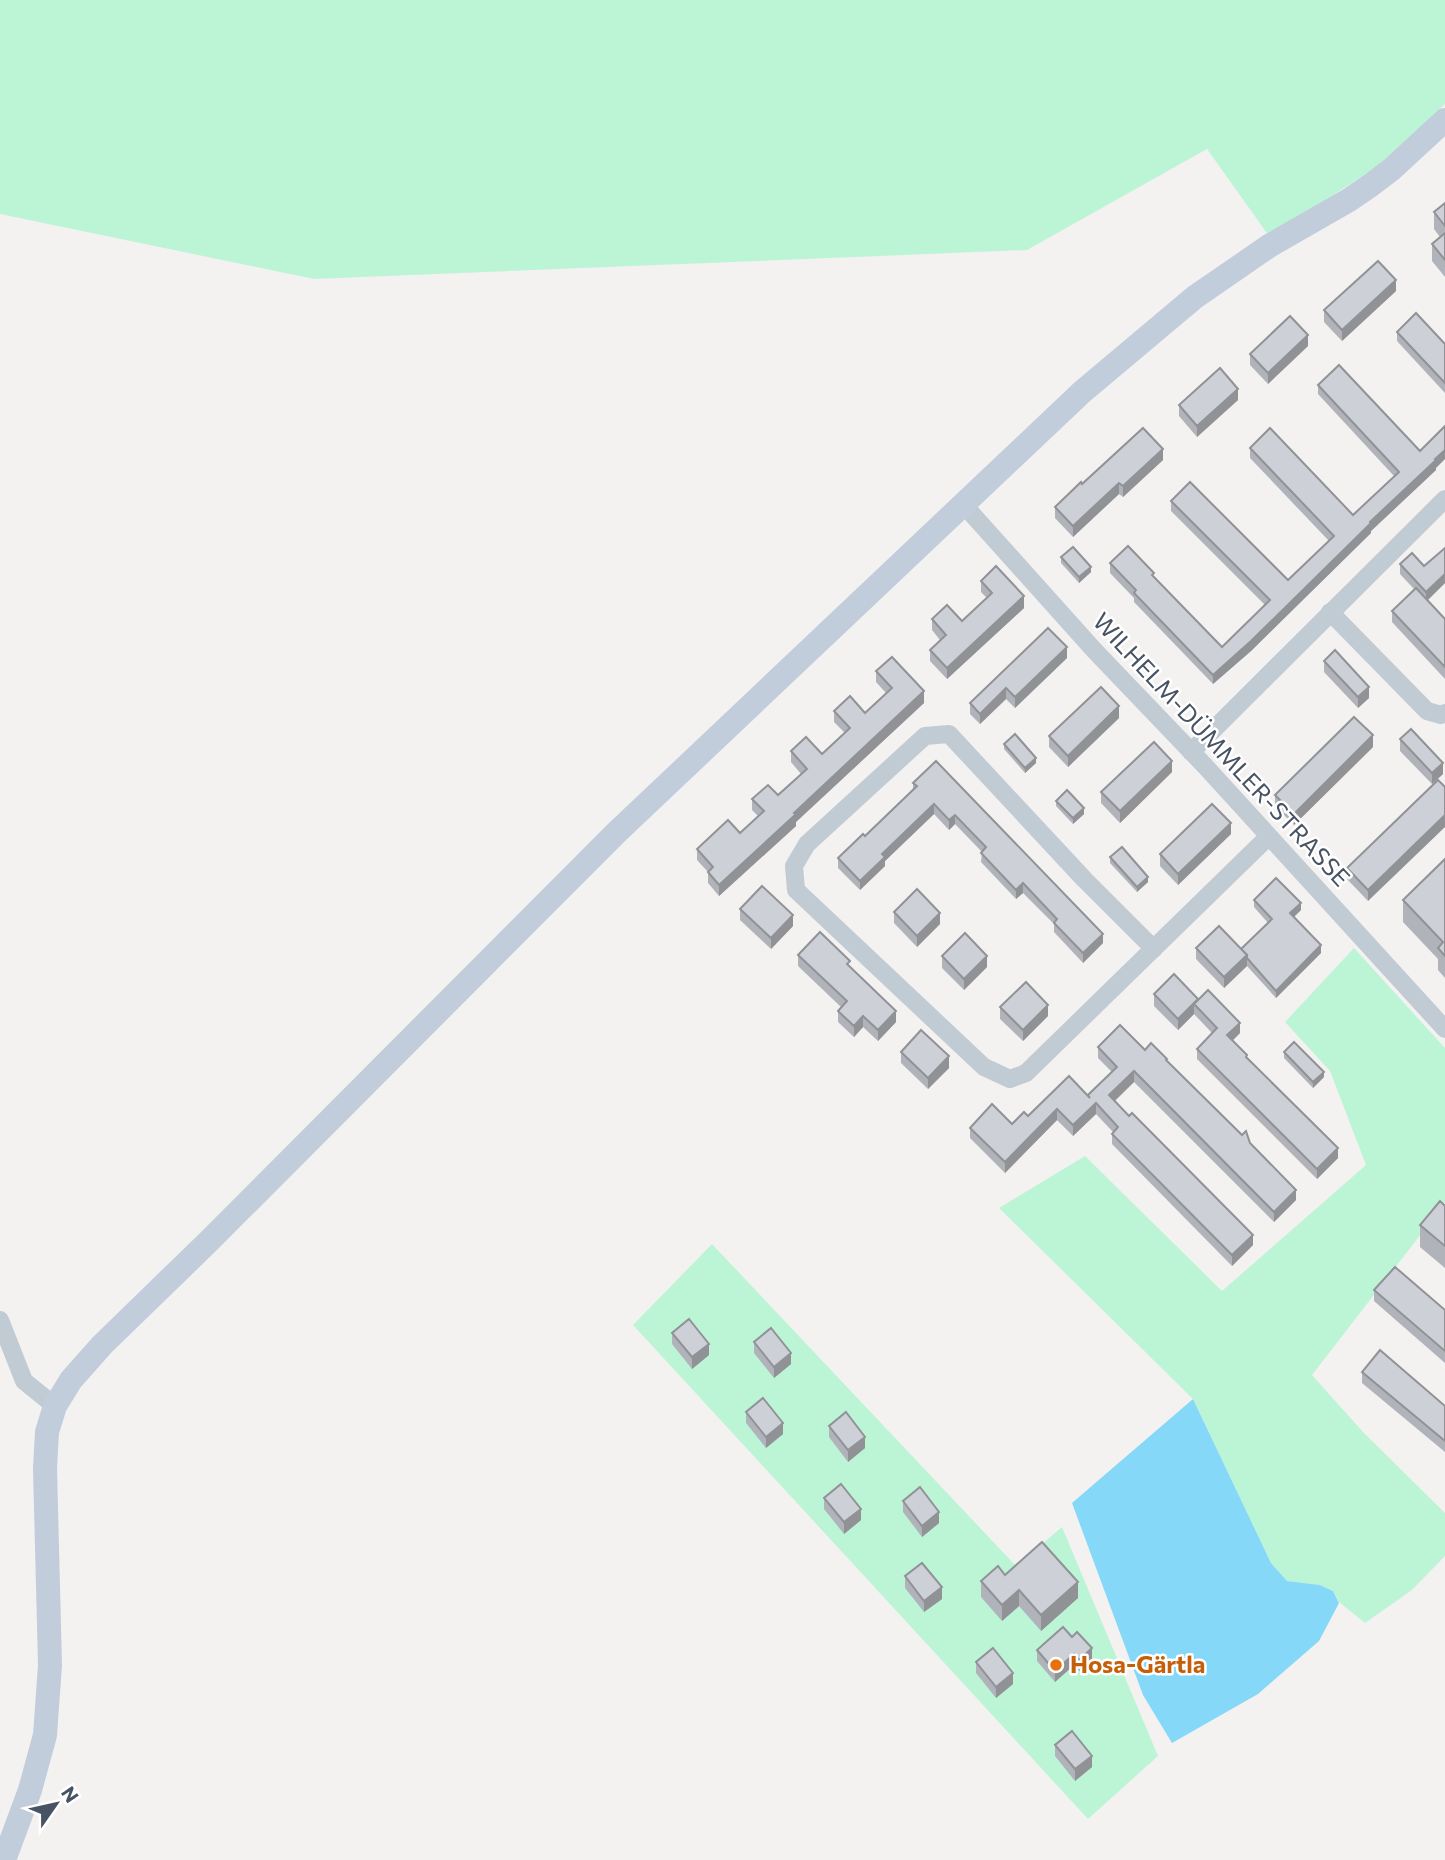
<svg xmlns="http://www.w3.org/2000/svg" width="1445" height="1860" font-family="Commissioner,sans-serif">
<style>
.green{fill:#bcf5d6}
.water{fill:#85d8f7}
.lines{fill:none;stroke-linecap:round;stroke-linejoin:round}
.street{stroke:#c1cbd4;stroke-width:18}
.secondary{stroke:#c2cddc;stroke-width:24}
.wall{fill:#b0b3b9}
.shaded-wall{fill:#909296}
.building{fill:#cdd0d7;stroke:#909296;stroke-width:2}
.food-dot{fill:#e8710a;stroke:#fff;stroke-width:2.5}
.labels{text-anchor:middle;stroke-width:5;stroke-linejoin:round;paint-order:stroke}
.street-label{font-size:24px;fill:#475362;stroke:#fff}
.food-label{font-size:24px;font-weight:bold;fill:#c56008;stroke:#fff;text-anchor:start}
</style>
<rect width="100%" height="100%" fill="#f4f1f1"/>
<g class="green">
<polygon points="0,0 1445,0 1445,104 1391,158 1269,236 1207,149 1027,250 314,279 0,214"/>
<polygon points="1354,948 1445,1048 1445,1203 1312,1375 1364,1433 1445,1513 1445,1556 1412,1590 1365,1623 1339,1602 1333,1591 1320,1585 1287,1581 1271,1563 1193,1399 999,1208 1085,1156 1222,1291 1366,1165 1330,1071 1285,1022"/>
<polygon points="712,1244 1016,1566 1062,1527 1158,1756 1088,1819 633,1325"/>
</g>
<polygon class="water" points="1193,1399 1271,1563 1287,1581 1320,1585 1333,1591 1339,1603 1319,1641 1258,1694 1172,1743 1143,1695 1072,1503"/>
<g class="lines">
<g class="street">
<polyline points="963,504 1094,650 1205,766 1445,1029"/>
<polyline points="1330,612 1427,711 1441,715 1445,713"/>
<polyline points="1191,752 1445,499"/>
<polyline points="1154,949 1084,879 949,734 925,736 807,844 794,866 796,890 984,1067 1010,1079 1026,1073 1268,837"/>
<polyline points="0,1320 24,1381 55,1406"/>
</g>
<polyline class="secondary" points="4,1860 30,1790 45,1735 50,1665 45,1468 47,1432 55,1406 71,1380 102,1345 208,1242 616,833 1082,392 1195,297 1269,246 1349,200 1371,185 1392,169 1445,120"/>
</g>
<g class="wall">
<polygon points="1445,203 1445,277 1432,261 1432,244 1440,237 1434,229 1434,212"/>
<polygon points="1396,291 1342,341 1324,322 1324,310"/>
<polygon points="1397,332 1445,344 1445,393 1397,341"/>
<polygon points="1308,346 1268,384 1250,365 1250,354"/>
<polygon points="1318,385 1420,451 1436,468 1436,470 1371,531 1371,533 1251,651 1213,684 1134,602 1134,598 1110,573 1110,563 1154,577 1222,647 1265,605 1171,511 1171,501 1288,580 1329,541 1250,458 1250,448 1353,515 1394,476 1318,394"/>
<polygon points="1238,400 1197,437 1179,416 1179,405"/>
<polygon points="1163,460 1123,497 1119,494 1073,537 1055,518 1055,507 1082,484"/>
<polygon points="1061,557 1091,572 1079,583 1061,563"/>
<polygon points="1400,564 1424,566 1445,583 1427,600 1445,619 1445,679 1392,622 1392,611 1415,590 1400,574"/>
<polygon points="981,581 1024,608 947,679 930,661 930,650 940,640 932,630 932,619 962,621 987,598 981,592"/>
<polygon points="1067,658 1015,708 1006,699 980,724 970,714 970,703"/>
<polygon points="1324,661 1369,698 1358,708 1324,672"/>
<polygon points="876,671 924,703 796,822 796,826 719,896 708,883 708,872 697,860 697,849 740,833 758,816 752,810 752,799 778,795 801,774 791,762 791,751 822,754 845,733 834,722 834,711 865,713 886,693 876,682"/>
<polygon points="1119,718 1068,767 1049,747 1049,736"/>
<polygon points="1400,739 1443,774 1432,784 1400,751"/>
<polygon points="1004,744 1036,763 1025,773 1004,749"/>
<polygon points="1373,747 1294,825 1275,806 1275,795"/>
<polygon points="936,761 1103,943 1083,963 1054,932 1054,924 1023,893 1016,899 981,862 982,852 955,824 949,830 934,814 885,861 885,866 860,890 838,868 838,858 865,836 913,789 913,783"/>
<polygon points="1172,772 1120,823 1101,803 1101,792"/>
<polygon points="1445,787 1368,901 1347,879 1347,868"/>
<polygon points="1056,801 1084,814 1073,824 1056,806"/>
<polygon points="1231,834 1178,885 1160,866 1160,854"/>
<polygon points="1110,857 1148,882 1137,892 1110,863"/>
<polygon points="1445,859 1445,978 1438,970 1438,959 1403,922 1403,900"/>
<polygon points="1254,900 1301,910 1293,917 1321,953 1276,998 1247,966 1224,988 1196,959 1196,948 1241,949 1268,923 1254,907"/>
<polygon points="740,909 793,926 771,949 740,920"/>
<polygon points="894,912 940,924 917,947 894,923"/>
<polygon points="798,955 850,967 896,1022 878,1041 863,1027 854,1037 838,1022 838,1011 841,1007 798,966"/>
<polygon points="942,956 987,967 964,990 942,968"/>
<polygon points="1154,994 1198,999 1240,1033 1232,1041 1338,1158 1317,1179 1197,1059 1197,1049 1212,1033 1194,1014 1178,1030 1154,1006"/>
<polygon points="1000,1007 1048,1016 1023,1041 1000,1019"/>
<polygon points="1098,1047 1145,1050 1167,1061 1250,1143 1296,1200 1274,1222 1134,1082 1115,1101 1253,1245 1232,1266 1112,1144 1112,1134 1113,1132 1096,1114 1073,1136 1057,1120 1005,1173 970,1138 970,1128 1012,1124 1028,1116 1088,1095 1112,1072 1098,1058"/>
<polygon points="901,1052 949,1068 928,1089 901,1063"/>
<polygon points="1284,1052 1324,1077 1313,1088 1284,1058"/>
<polygon points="1445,1206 1445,1268 1420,1247 1420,1225"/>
<polygon points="1374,1290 1445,1310 1445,1363 1374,1301"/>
<polygon points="672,1333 709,1355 692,1369 672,1344"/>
<polygon points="754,1342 791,1364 774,1378 754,1353"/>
<polygon points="1362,1372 1445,1406 1445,1452 1362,1383"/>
<polygon points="746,1412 783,1434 766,1448 746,1423"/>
<polygon points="829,1426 865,1448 848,1462 829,1437"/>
<polygon points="824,1498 861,1520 844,1534 824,1509"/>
<polygon points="903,1501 939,1523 922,1537 903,1512"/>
<polygon points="1005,1575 1078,1598 1041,1631 1019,1606 1002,1621 981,1597 981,1581"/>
<polygon points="905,1576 942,1599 924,1612 905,1588"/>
<polygon points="1072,1637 1092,1659 1079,1671 1074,1665 1055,1682 1037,1661 1037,1650"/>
<polygon points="976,1662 1013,1684 996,1698 976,1673"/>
<polygon points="1055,1745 1092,1767 1075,1781 1055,1756"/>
</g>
<g class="shaded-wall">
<polygon points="1396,280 1396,291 1342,341 1342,330"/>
<polygon points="1308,335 1308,346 1268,384 1268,373"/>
<polygon points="1238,389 1238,400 1197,437 1197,426"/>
<polygon points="1163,449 1163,460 1123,497 1123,486"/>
<polygon points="1445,450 1445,459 1436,468 1436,470 1371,531 1371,533 1251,651 1213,684 1213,675"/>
<polygon points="1119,483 1119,494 1073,537 1073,526"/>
<polygon points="1091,567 1091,572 1079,583 1079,577"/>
<polygon points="1445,574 1445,583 1426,602 1426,592"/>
<polygon points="1024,596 1024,608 947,679 947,668"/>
<polygon points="1067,647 1067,658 1015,708 1015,697"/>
<polygon points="1369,687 1369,698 1358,708 1358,697"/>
<polygon points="1006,688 1006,699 980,724 980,714"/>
<polygon points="924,691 924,703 796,822 796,826 719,896 719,885 794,813"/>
<polygon points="1119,706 1119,718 1068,767 1068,756"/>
<polygon points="1373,735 1373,747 1294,825 1294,814"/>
<polygon points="1036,758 1036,763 1025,773 1025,768"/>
<polygon points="1172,761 1172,772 1120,823 1120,811"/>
<polygon points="1443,763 1443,774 1432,784 1432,773"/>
<polygon points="934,804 934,814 885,861 885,866 860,890 860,881 882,854"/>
<polygon points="1084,808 1084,814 1073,824 1073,818"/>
<polygon points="955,815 955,824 949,830 949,820"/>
<polygon points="1445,815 1445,827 1368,901 1368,890"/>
<polygon points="1231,823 1231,834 1178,885 1178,874"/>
<polygon points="1148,877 1148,882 1137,892 1137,887"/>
<polygon points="1023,883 1023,893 1016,899 1016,890"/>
<polygon points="1301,903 1301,910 1290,921 1290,913"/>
<polygon points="940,913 940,924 917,947 917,936"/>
<polygon points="793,915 793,926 771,949 771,938"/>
<polygon points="1103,934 1103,943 1083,963 1083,953"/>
<polygon points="1321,945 1321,953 1276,998 1276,991"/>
<polygon points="1247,955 1247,966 1224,988 1224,977"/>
<polygon points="987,956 987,967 964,990 964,979"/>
<polygon points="1198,999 1194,1004 1194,1014 1178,1030 1178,1019"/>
<polygon points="1048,1005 1048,1016 1023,1041 1023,1030"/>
<polygon points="896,1011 896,1022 878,1041 878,1030"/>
<polygon points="863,1016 863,1027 854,1037 854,1026"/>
<polygon points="1240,1023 1240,1033 1227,1046 1227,1035"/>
<polygon points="949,1056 949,1068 928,1089 928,1078"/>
<polygon points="1134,1071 1134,1082 1109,1106 1109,1095"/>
<polygon points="1324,1072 1324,1077 1313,1088 1313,1082"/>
<polygon points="1096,1103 1096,1114 1073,1136 1073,1125"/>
<polygon points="1057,1109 1057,1120 1005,1173 1005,1162"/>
<polygon points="1338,1148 1338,1158 1317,1179 1317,1169"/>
<polygon points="1296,1190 1296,1200 1274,1222 1274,1212"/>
<polygon points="1253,1235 1253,1245 1232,1266 1232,1255"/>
<polygon points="709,1344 709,1355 692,1369 692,1357"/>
<polygon points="791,1353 791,1364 774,1378 774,1367"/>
<polygon points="783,1423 783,1434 766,1448 766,1437"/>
<polygon points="865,1437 865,1448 848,1462 848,1450"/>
<polygon points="861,1509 861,1520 844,1534 844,1522"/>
<polygon points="939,1512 939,1523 922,1537 922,1526"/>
<polygon points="1078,1582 1078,1598 1041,1631 1041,1615"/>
<polygon points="942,1587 942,1599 924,1612 924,1601"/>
<polygon points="1019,1590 1019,1606 1002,1621 1002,1605"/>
<polygon points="1092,1648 1092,1659 1079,1671 1079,1660"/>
<polygon points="1074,1654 1074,1665 1055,1682 1055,1671"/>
<polygon points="1013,1673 1013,1684 996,1698 996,1687"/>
<polygon points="1092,1756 1092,1767 1075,1781 1075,1769"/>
</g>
<g class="building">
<polygon points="1445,203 1445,226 1434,212"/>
<polygon points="1445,233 1445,260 1432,244"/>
<polygon points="1378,261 1396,280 1342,330 1324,310"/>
<polygon points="1416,313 1445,344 1445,383 1397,332"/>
<polygon points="1290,316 1308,335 1268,373 1250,354"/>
<polygon points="1339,365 1420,451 1445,426 1445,450 1435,459 1436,460 1370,522 1371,523 1251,641 1213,675 1134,593 1136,590 1110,563 1128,546 1154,573 1152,575 1222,647 1270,600 1171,501 1190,482 1288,580 1334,536 1250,448 1270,428 1353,515 1399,472 1318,385"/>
<polygon points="1220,368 1238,389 1197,426 1179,405"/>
<polygon points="1143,428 1163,449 1123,486 1119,483 1073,526 1055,507 1081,482 1082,484"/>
<polygon points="1073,547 1091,567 1079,577 1061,557"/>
<polygon points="1445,548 1445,574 1426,592 1400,564 1412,553 1424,566"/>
<polygon points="996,566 1024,596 947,668 930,650 946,635 932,619 947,605 962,621 992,593 981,581"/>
<polygon points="1416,588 1445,619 1445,667 1392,611"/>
<polygon points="1048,628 1067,647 1015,697 1006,688 980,714 970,703"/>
<polygon points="1335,650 1369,687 1358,697 1324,661"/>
<polygon points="892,657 924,691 794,813 796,814 719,885 708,872 713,867 697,849 728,820 740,833 764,811 752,799 768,785 778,795 807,769 791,751 806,737 822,754 850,728 834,711 850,696 865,713 892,688 876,671"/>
<polygon points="1101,687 1119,706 1068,756 1049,736"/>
<polygon points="1354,717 1373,735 1294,814 1275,795"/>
<polygon points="1411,729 1443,763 1432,773 1400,739"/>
<polygon points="1015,734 1036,758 1025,768 1004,744"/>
<polygon points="1154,742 1172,761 1120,811 1101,792"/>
<polygon points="936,761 1103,934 1083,953 1054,923 1057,919 1023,883 1016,890 981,853 986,847 955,815 949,820 934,804 882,854 885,857 860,881 838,858 863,834 865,836 917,786 913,783"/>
<polygon points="1438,780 1445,787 1445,815 1368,890 1347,868"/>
<polygon points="1067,790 1084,808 1073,818 1056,801"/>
<polygon points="1212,804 1231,823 1178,874 1160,854"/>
<polygon points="1122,847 1148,877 1137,887 1110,857"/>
<polygon points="1445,859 1445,956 1438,948 1443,942 1403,900"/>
<polygon points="1276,878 1301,903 1290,913 1321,945 1276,991 1247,958 1247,955 1241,949 1272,919 1254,900"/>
<polygon points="762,886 793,915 771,938 740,909"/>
<polygon points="917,889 940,913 917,936 894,912"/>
<polygon points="1219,926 1247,955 1224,977 1196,948"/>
<polygon points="820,932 850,961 847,964 896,1011 878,1030 863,1016 854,1026 838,1011 847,1001 798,955"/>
<polygon points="965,933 987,956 964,979 942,956"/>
<polygon points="1174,974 1198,999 1178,1019 1154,994"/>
<polygon points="1026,982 1048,1005 1023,1030 1000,1007"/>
<polygon points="1208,990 1240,1023 1227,1035 1247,1055 1246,1057 1338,1148 1317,1169 1197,1049 1217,1028 1194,1004"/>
<polygon points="1120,1025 1145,1050 1151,1043 1167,1059 1166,1060 1242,1135 1246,1131 1250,1143 1296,1190 1274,1212 1134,1071 1109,1095 1129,1116 1132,1113 1253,1235 1232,1255 1112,1134 1118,1127 1096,1103 1073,1125 1057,1109 1005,1162 970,1128 992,1104 1012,1124 1024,1112 1028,1116 1069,1076 1090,1098 1088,1095 1117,1067 1098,1047"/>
<polygon points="921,1030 949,1056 928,1078 901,1052"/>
<polygon points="1294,1042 1324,1072 1313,1082 1284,1052"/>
<polygon points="1440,1201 1445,1206 1445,1246 1420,1225"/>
<polygon points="1395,1267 1445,1310 1445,1351 1374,1290"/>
<polygon points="689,1319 709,1344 692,1357 672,1333"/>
<polygon points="771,1328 791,1353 774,1367 754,1342"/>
<polygon points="1380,1350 1445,1406 1445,1441 1362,1372"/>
<polygon points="763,1398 783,1423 766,1437 746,1412"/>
<polygon points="846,1412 865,1437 848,1450 829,1426"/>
<polygon points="841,1484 861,1509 844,1522 824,1498"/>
<polygon points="920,1487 939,1512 922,1526 903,1501"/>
<polygon points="1042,1542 1078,1582 1041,1615 1019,1590 1002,1605 981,1581 998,1566 1005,1575"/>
<polygon points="922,1563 942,1587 924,1601 905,1576"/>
<polygon points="1063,1627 1072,1637 1077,1632 1092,1648 1079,1660 1074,1654 1055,1671 1037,1650"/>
<polygon points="993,1648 1013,1673 996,1687 976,1662"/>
<polygon points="1072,1731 1092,1756 1075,1769 1055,1745"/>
</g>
<circle class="food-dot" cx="1056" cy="1665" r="7"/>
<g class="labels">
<g class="street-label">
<text transform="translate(1221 750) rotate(47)" y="8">WILHELM-DÜMMLER-STRASSE</text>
</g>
<g class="food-label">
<text x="1070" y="1673">Hosa-Gärtla</text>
</g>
</g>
<g transform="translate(56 1804) rotate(56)" stroke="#ffffff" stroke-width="5" paint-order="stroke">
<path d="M0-5L12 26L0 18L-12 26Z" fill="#475362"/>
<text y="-10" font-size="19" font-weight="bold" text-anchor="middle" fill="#475362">N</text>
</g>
</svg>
